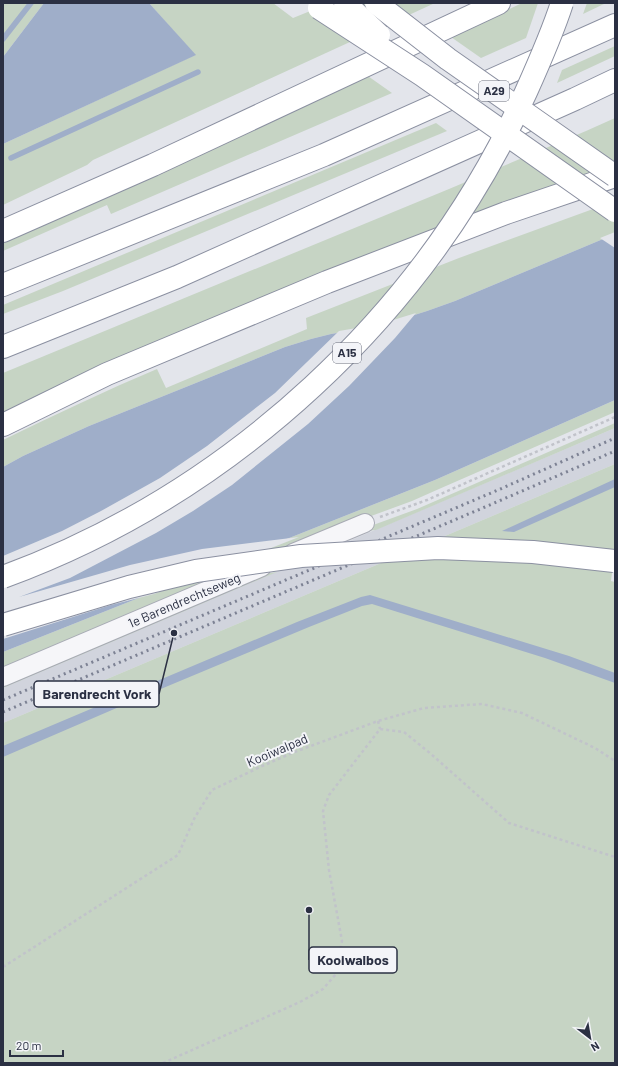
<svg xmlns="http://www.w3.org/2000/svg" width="618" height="1066" font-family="Barlow,sans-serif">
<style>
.built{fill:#d1d4dd}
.green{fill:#c6d4c4}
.water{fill:#9faec9}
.pier{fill:#e3e5eb}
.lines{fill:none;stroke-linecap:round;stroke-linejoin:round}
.stream{stroke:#9faec9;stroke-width:5.5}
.minor-casing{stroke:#a8abb5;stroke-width:20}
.highway-casing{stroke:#8b90a1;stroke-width:24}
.path{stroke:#c1c3ca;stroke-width:2.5;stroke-dasharray:3 3;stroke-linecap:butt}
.minor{stroke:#f6f6f9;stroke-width:18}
.highway{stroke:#fff;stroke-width:22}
.rail{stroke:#7d8294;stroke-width:3;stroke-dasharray:2 4;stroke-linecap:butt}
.highway-bridge-casing{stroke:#8b90a1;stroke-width:24;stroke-linecap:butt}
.highway-bridge{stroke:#fff;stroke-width:22}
.labels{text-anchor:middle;stroke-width:4;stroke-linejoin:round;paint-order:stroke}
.shield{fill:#f3f4f8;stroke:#676b79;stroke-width:1}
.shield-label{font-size:12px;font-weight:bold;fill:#2b3043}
.street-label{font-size:13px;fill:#2b3043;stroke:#f3f4f8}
.leader{fill:none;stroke:#2b3043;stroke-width:1.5}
.callout-dot{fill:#2b3043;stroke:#f3f4f8;stroke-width:1.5}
.callout{fill:#f3f4f8;stroke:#2b3043;stroke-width:1.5}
.callout-label{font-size:14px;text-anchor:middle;font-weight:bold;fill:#2b3043}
</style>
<rect width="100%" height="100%" fill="#e3e5eb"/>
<polygon class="built" points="615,428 615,464 3,723 3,688"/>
<g class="green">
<polygon points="3,3 44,3 3,57"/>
<polygon points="149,3 273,3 293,18 330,3 435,3 93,160 87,165 3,205 3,144 195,55"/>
<polygon points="522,3 538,3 526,38 481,58 451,37"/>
<polygon points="587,3 606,3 583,14"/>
<polygon points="615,46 615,56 557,83 562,70"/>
<polygon points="365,74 392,93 111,214 107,205 3,251 3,242"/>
<polygon points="615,118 615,166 3,413 3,373 449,189 586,131"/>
<polygon points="436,123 447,131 63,291 3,314 3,305"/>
<path d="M615 201V234L455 301 427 311 380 326 331 334 311 339 285 347 89 426 23 456 3 467V440C54 415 105 391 157 369L166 388 307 329 306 318 459 258Z"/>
<polygon points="615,400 615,412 439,489 412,501 363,519 3,669 3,652 435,480"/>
<polygon points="615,423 615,428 376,530 354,532 417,509"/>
<polygon points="615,464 615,548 611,581 615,582 615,1063 3,1063 3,723"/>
<polygon points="277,572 258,580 3,688 3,684 255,575"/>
</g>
<g class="water">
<polygon points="44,3 149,3 196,55 3,144 3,57"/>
<polygon points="615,234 615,400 435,480 3,652 3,467 23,456 89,426 285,347 311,339 331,334 380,326 427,311 455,301"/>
<polygon points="615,479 615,487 514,532 502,531"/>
<polygon points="370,595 569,656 615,673 615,683 545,658 372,604 362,606 309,627 156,691 3,757 3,746 297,622 361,597"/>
</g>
<g class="pier">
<polygon points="615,232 615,248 600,238"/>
<polygon points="416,313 395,338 349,386 308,424 232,485 193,511 156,533 70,578 19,597 130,565 202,549 299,537 154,594 111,605 3,639 3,556 62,531 101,511 160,478 207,446 275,393 339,331 380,324"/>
</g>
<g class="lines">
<g class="stream">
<polyline points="3,39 31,3"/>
<polyline points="11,158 198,72"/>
</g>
<defs>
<g id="minor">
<polyline points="293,553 365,523"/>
<polyline points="3,677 262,567"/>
</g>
<g id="highway">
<polyline points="3,231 153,165 499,3"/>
<polyline points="3,285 324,155 615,25"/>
<polyline points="3,347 177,277 575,99 615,80"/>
<polyline points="3,425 107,374 327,282 506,213 615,176"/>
</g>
</defs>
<use href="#minor" class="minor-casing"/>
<use href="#highway" class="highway-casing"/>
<g class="path">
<polyline points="380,517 427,500 615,417"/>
<polyline points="378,721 380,729"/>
<polyline points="3,967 178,855 195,817 212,790 260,767 292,753 378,721 424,708 482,704 522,713 595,748 615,761"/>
<polyline points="163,1063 300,1002 323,989 336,974 342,941 329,870 323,811 329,795 380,729 404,732 431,754 509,823 615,857"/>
</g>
<use href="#minor" class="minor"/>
<use href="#highway" class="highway"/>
<g class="rail">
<polyline points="3,700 498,490 615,438"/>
<polyline points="3,712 485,507 615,451"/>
</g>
<defs>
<g id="highway-bridge">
<polyline points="345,3 379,35"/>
<polyline points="376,3 448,59 615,176"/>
<polyline points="319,8 422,75 615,211"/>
<path d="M3 577C232 493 426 314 526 92 539 63 552 34 562 3"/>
<polyline points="3,625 129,587 196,571 301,556 438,548 533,552 614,561"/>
</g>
</defs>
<use href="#highway-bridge" class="highway-bridge-casing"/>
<use href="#highway-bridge" class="highway-bridge"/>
</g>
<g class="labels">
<g class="shield">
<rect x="479" y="81" width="30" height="20" rx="3"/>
<rect x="333" y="343" width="28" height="20" rx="3"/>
</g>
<g class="shield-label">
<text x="494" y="95">A29</text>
<text x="347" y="357">A15</text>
</g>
<g class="street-label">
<text transform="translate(184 600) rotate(-23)" y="5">1e Barendrechtseweg</text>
<text transform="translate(277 750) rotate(-23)" y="5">Kooiwalpad</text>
</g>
</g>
<path class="leader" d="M174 633L159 694M309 910L309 960"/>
<g class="callout-dot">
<circle cx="174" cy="633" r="4"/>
<circle cx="309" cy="910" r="4"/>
</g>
<g class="callout">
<rect x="34" y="681" width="125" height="26" rx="4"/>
<rect x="309" y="947" width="88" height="26" rx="4"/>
</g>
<g class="callout-label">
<text x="97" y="699">Barendrecht Vork</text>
<text x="353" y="965">Kooiwalbos</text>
</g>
<rect width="618" height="1066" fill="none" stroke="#2b3043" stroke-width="8"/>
<g transform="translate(590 1038) rotate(149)" stroke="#f3f4f8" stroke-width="3" paint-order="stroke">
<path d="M0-3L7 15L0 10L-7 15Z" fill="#2b3043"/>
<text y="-6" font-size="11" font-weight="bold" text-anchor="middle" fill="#2b3043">N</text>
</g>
<path d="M10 1050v6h53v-6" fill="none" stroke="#2b3043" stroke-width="2"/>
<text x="16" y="1050" font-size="12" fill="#2b3043" stroke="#f3f4f8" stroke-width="3" paint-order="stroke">20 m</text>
</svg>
